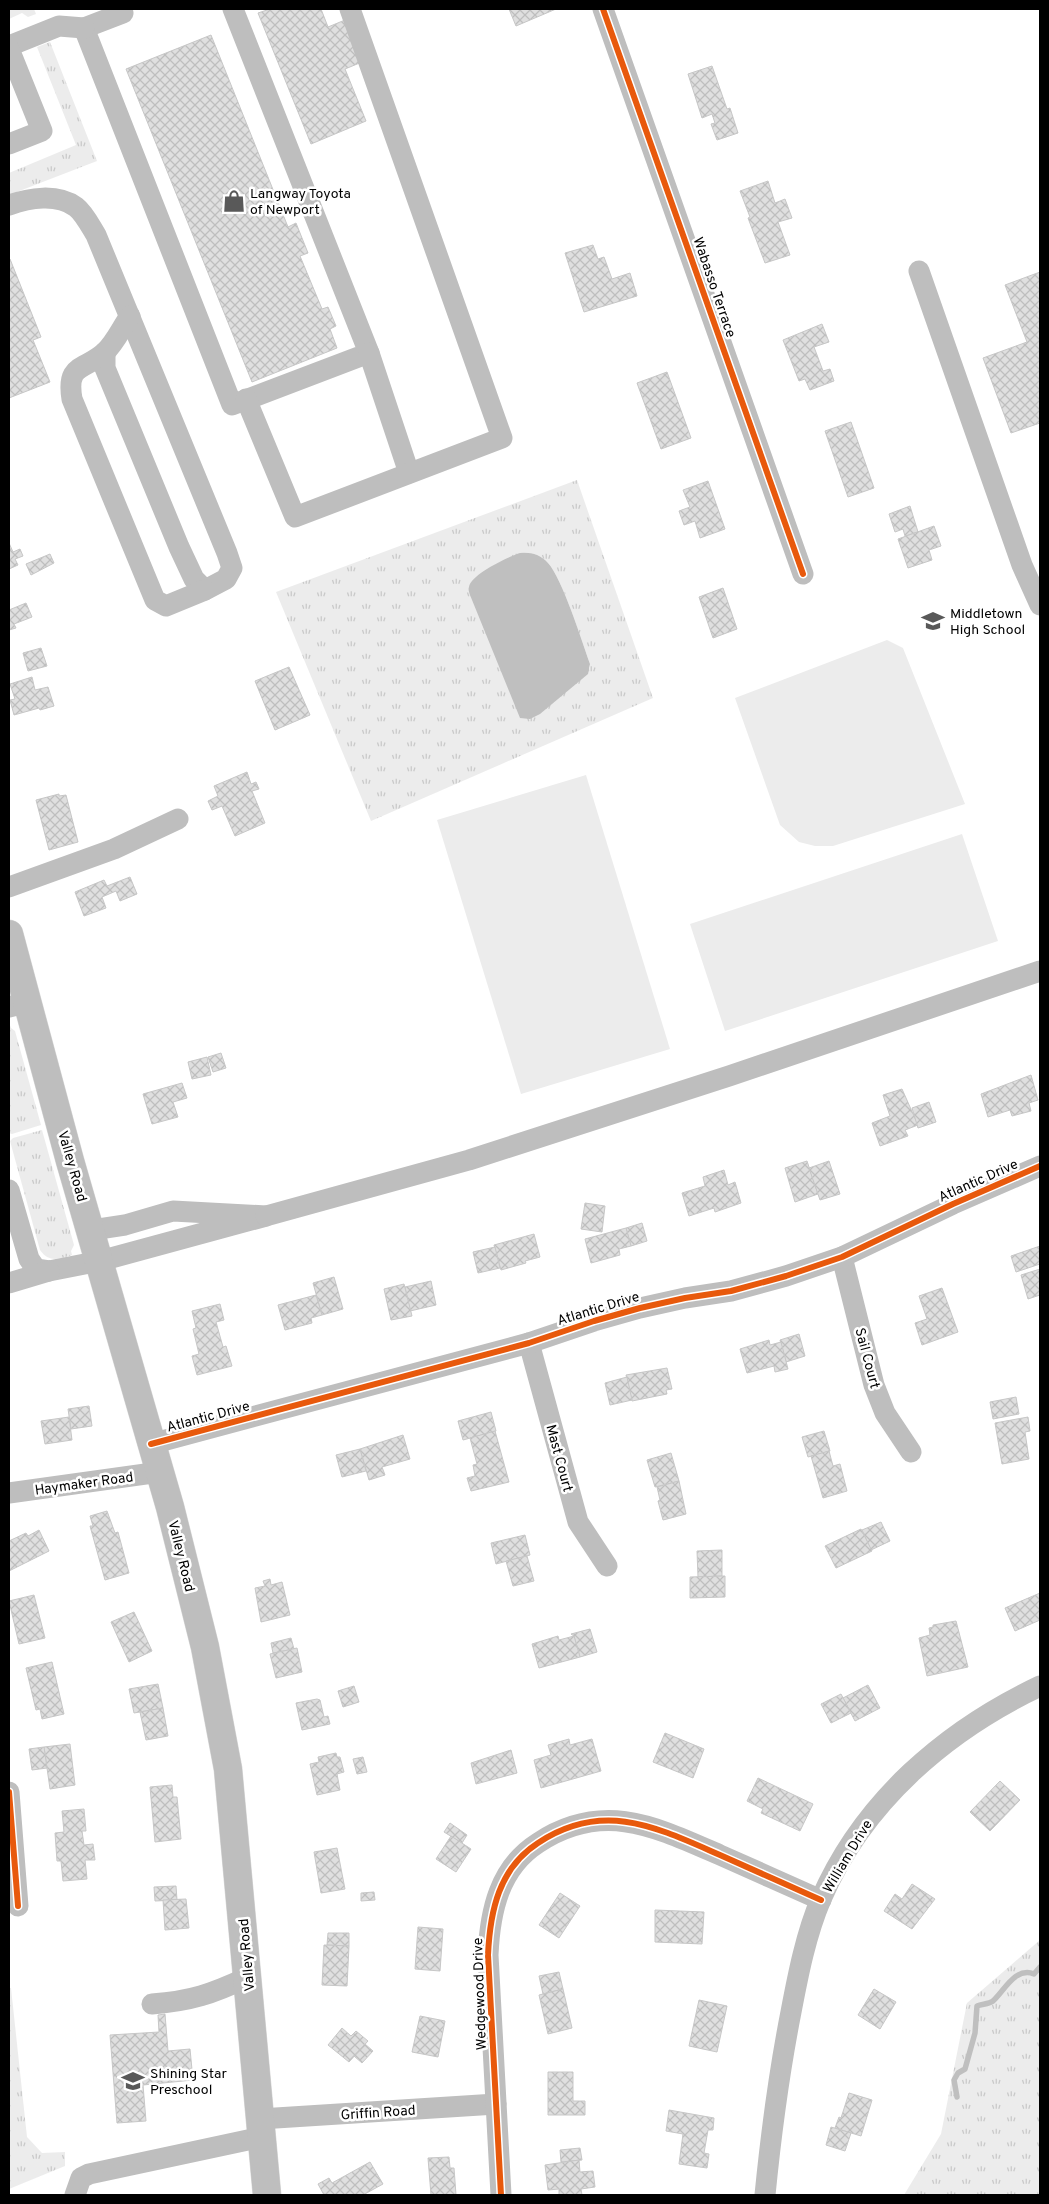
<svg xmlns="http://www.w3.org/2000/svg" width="1049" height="2204" font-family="Overpass,sans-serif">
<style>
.grass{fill:url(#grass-tufts);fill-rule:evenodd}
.pitch{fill:#ececec}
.water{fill:#bfbfbf}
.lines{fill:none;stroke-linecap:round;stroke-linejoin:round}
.stream{stroke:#bfbfbf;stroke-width:5.5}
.building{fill:url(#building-cross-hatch);stroke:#c7c7c7}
.major-casing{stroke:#dbdbdb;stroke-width:29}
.minor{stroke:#bebebe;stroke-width:21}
.major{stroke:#bebebe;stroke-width:28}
.cycleway-casing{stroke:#fff;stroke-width:9}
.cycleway{stroke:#e8590c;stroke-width:6}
.labels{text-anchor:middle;stroke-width:5;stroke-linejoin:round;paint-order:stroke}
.poi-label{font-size:14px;fill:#000;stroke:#fff;text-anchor:start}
.street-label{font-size:14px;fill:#000;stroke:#fff}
</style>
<defs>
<pattern id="grass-tufts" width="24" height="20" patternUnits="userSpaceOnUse" patternTransform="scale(1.25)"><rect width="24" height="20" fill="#ececec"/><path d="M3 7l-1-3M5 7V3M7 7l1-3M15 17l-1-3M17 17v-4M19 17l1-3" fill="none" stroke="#c9c9c9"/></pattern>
<pattern id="building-cross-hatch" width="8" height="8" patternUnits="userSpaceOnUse" patternTransform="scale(1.25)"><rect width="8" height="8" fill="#dfdfdf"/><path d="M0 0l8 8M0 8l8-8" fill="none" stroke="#bebebe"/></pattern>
</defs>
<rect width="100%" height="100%" fill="#fff"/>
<g class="grass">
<polygon points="9,9 34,9 36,14 28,17 22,13 9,19"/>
<polygon points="50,42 97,161 9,195 9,173 76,145 37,47"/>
<path d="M577 480 653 698 371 821 276 592ZM520 553C531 552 540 554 548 563 562 578 582 641 590 664V669Z"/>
<polygon points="9,1023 11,1028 15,1031 41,1125 12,1134 9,1133"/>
<path d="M42 1130 74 1245 71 1251 72 1255C59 1259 49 1263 40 1250L10 1141 13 1138Z"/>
<polygon points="1040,1940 1040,2195 904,2195 941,2134 967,2003"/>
<polygon points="9,1988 11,1988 27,2137 42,2153 65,2152 65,2166 9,2189"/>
</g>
<g class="pitch">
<polygon points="887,640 903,648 965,804 833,846 815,846 799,842 780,825 735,698"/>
<polygon points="586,775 670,1049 521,1094 437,820"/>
<polygon points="962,834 998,941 725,1031 690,924"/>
</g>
<path class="water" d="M520 553C531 552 540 554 548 563 562 578 582 641 590 664L588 674 540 714 530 719 520 718 470 595C469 592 468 589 469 587 471 574 508 557 520 553Z"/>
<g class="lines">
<path class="stream" d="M957 2097 954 2080 958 2073 965 2069 975 2033 977 2006C982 2004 989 2004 993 2001 1004 1991 1016 1966 1034 1974L1040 1967"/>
</g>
<g class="building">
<polygon points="270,9 321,9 328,27 345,20 362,62 345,69 366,121 311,144 258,13"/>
<polygon points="509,9 556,9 516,26"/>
<polygon points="211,35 288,227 296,223 308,253 300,256 322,309 328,307 336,326 330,329 337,348 252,382 126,69"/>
<polygon points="712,66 727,109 730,108 738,133 717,140 711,124 715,123 712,114 702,118 688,74"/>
<polygon points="768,181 775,203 785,199 792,218 778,222 790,255 765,263 748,218 750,217 740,191"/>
<polygon points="593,245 598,259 604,257 612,279 630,273 637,296 584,312 565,253"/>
<polygon points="10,259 41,337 33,340 50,382 9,398 9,260"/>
<polygon points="1040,272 1040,423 1011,433 983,358 1027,342 1005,285"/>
<polygon points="822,324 829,342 814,347 823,371 830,369 834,381 810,390 805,379 799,381 783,340"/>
<polygon points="667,372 691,438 661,449 637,383"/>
<polygon points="851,422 874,488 848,497 825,431"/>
<polygon points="708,481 725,529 700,538 695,521 684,525 679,511 690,507 683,490"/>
<polygon points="910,506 918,532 905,536 903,529 895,532 889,514"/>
<polygon points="934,526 941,546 929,550 932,560 908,568 898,539"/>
<polygon points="9,543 13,552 20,549 23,556 15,559 18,565 9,569"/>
<polygon points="50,554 54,563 31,575 26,564"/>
<polygon points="723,588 737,629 713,638 699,597"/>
<polygon points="26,603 32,617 14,624 16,628 9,630 9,610"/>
<polygon points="41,648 47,666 28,671 23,653"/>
<polygon points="289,667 310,715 275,730 255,681"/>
<polygon points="32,677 35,690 48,687 54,706 40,710 39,708 14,715 10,700 15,699 10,684"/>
<polygon points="247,772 251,784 256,782 259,789 252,791 265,823 235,836 222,806 212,810 208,801 218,796 214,786"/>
<polygon points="59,794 59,796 66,795 78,842 49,850 36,800"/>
<polygon points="130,877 137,894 120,901 116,891 102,897 106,908 84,916 75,892 104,880 107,886"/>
<polygon points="221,1053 226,1068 213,1072 208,1057"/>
<polygon points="207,1057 211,1075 192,1079 188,1062"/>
<polygon points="1031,1075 1038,1100 1029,1103 1031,1111 1012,1116 1010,1110 988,1117 981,1094"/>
<polygon points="182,1083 187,1098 173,1102 178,1117 152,1124 143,1094"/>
<polygon points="902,1089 918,1125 905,1130 908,1136 880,1146 872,1123 890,1116 883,1095"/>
<polygon points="929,1102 936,1122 918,1128 912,1108"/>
<polygon points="807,1161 818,1194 795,1202 785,1168"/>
<polygon points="829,1161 840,1194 820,1200 809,1168"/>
<polygon points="724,1170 728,1185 735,1182 741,1203 715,1212 714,1208 689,1216 682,1193 705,1186 703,1177"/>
<polygon points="585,1203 605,1206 602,1232 581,1229"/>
<polygon points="642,1223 647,1241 631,1246 626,1228"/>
<polygon points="626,1228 631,1246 619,1249 620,1255 591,1263 585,1239"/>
<polygon points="534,1234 540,1257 525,1261 526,1263 501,1270 494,1245"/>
<polygon points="1040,1246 1040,1264 1016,1272 1011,1256"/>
<polygon points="495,1247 500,1268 478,1273 473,1252"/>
<polygon points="1040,1269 1040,1295 1028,1299 1021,1275"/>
<polygon points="334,1277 343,1309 322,1315 313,1283"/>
<polygon points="431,1281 436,1305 410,1311 405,1287"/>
<polygon points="404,1284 412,1316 391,1320 384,1289"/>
<polygon points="942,1288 958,1332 922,1345 915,1323 927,1319 919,1296"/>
<polygon points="316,1295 322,1315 311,1318 312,1323 285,1330 278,1305"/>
<polygon points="220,1304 224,1320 216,1322 223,1347 226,1346 232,1366 197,1375 192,1356 199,1354 193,1329 196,1328 192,1311"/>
<polygon points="799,1334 805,1356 786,1362 780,1340"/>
<polygon points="769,1340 770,1345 781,1342 788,1369 775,1372 774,1366 747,1373 740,1349"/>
<polygon points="667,1368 672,1389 666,1390 667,1394 632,1401 626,1375"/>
<polygon points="627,1377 632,1400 610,1405 605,1383"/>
<polygon points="1016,1397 1019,1414 993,1419 990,1402"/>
<polygon points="89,1406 92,1426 71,1429 68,1409"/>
<polygon points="491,1412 496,1431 463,1440 458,1421"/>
<polygon points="69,1417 72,1440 45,1444 41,1421"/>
<polygon points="1028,1417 1030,1431 1025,1432 1029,1459 1002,1464 995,1423"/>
<polygon points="495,1431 509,1482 471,1491 467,1478 475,1476 473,1465 477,1464 470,1438"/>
<polygon points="824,1431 830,1451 808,1457 802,1437"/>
<polygon points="403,1435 410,1459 382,1467 385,1475 369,1480 360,1449"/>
<polygon points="360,1449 366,1471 342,1477 336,1455"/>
<polygon points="829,1451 833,1466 840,1464 847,1491 823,1498 811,1456"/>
<polygon points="671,1453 679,1481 655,1487 647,1460"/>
<polygon points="679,1481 686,1514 663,1520 658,1501 660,1500 657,1487"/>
<polygon points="107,1511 115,1533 118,1532 129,1573 105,1580 90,1526 93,1526 90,1516"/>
<polygon points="881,1522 890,1541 871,1550 862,1530"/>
<polygon points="861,1529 872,1551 836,1568 825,1546"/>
<polygon points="39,1530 49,1551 9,1571 9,1541 26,1533 28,1536"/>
<polygon points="525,1535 530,1555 496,1564 491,1543"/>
<polygon points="722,1550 722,1576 698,1577 697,1551"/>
<polygon points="527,1556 534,1581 513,1586 506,1561"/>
<polygon points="725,1576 725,1597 690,1598 690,1577"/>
<polygon points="270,1579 271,1585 282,1582 290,1615 261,1622 255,1588 265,1586 263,1581"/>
<polygon points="1040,1593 1040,1620 1015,1631 1005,1608"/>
<polygon points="34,1595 45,1638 19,1644 9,1601"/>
<polygon points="134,1612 152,1651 129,1662 111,1622"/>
<polygon points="956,1621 968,1667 927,1676 919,1638 930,1635 929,1628 933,1627 933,1625"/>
<polygon points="590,1629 597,1652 580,1657 574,1636 571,1634"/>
<polygon points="558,1636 559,1640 574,1636 580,1657 539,1668 532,1644"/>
<polygon points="291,1638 294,1649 273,1653 271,1643"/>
<polygon points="297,1648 302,1672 276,1678 270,1654"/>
<polygon points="52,1662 64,1714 42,1719 40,1709 36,1710 26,1668"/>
<polygon points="158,1684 163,1708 134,1713 129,1689"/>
<polygon points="868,1685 880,1708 855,1721 843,1698"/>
<polygon points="354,1686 359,1702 343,1707 338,1691"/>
<polygon points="841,1694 851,1713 831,1723 821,1704"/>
<polygon points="317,1699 320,1700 324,1717 328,1716 330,1724 302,1730 296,1703"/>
<polygon points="163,1708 168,1736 146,1740 140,1712"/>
<polygon points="665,1733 704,1749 693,1778 653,1762"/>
<polygon points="569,1739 570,1745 592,1739 601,1771 541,1788 534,1760 551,1755 548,1745"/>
<polygon points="70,1744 75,1785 50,1789 44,1747"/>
<polygon points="44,1747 47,1768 32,1770 29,1749"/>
<polygon points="511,1750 517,1773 476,1784 471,1763"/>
<polygon points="336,1753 337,1757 340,1757 344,1772 337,1774 340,1790 317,1795 310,1764 319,1762 318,1757"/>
<polygon points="363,1757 367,1772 357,1774 353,1759"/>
<polygon points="758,1778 813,1804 800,1831 761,1813 763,1809 747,1801"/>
<polygon points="1000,1781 1020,1800 990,1831 970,1812"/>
<polygon points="172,1785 173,1797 177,1797 181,1839 155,1842 150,1787"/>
<polygon points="84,1809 86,1831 82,1831 84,1845 93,1844 95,1860 85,1860 87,1879 63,1881 61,1861 57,1861 55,1833 64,1832 62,1811"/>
<polygon points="450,1823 467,1835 462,1843 444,1832"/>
<polygon points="451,1836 471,1849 456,1872 436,1859"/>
<polygon points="337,1848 345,1889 321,1893 314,1852"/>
<polygon points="912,1884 935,1899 912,1929 884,1911 895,1894 902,1899"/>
<polygon points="176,1886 177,1900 155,1901 154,1887"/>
<polygon points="374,1892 375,1900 361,1901 361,1893"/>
<polygon points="560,1893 580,1906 559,1938 539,1925"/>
<polygon points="186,1899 189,1928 165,1930 163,1900"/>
<polygon points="655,1910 704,1912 702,1944 655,1942"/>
<polygon points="418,1927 443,1929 440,1971 415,1969"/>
<polygon points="328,1933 349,1933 349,1946 327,1945"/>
<polygon points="324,1945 349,1946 347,1986 322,1985"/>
<polygon points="559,1972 563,1989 543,1994 539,1976"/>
<polygon points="563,1989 572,2028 548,2034 539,1995"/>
<polygon points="874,1989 896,2002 880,2029 858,2015"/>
<polygon points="699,2000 727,2006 717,2052 689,2046"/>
<polygon points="165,2014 168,2051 190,2049 193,2080 143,2085 146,2121 117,2123 110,2035 159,2032 158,2015"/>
<polygon points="420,2016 445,2021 438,2057 412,2052"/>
<polygon points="342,2028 351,2036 356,2031 368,2041 349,2062 328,2045"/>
<polygon points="365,2044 373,2051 362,2063 354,2056"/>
<polygon points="548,2072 573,2072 573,2101 585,2101 585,2115 548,2115"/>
<polygon points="849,2093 872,2100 861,2136 835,2128 839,2117 841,2118"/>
<polygon points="669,2110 714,2118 713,2130 708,2130 704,2153 709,2154 707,2168 679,2164 683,2134 666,2131"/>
<polygon points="831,2127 851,2133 845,2151 826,2145"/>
<polygon points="580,2148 582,2160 561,2162 560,2150"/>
<polygon points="449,2157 450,2168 454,2168 456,2195 431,2195 428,2158"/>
<polygon points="579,2160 580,2172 593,2171 595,2187 581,2189 582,2195 559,2195 559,2189 548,2190 545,2165"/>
<polygon points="370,2162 383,2184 363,2195 324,2195 318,2184 329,2178 332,2183"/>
</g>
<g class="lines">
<defs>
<polyline id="major" points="9,934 70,1161 170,1507 205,1647 228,1769 267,2195"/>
</defs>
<use href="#major" class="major-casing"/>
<g class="minor">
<polyline points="603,9 803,574"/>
<polyline points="123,13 84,28 232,405 369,353 233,9"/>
<polyline points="9,46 59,26 84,28"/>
<polyline points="9,49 42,131 9,144"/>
<path d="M9 205C29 198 57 193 76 207 84 213 91 227 96 235L227 553 232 568 226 579 205 590 194 579 179 547 105 368V352"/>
<polyline points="919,271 1022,565 1040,605"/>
<path d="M130 316C122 327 115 343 105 352 84 371 66 363 72 399L155 600 166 606 205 590"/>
<polyline points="369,353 409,473"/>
<polyline points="246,399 295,517 502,438 350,9"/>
<polyline points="9,887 114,849 178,819"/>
<polyline points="9,1007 28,1002"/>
<polyline points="9,1190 29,1259 36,1269 49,1271 100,1261 266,1216 173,1211 125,1225 92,1230"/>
<polyline points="266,1216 469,1160 729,1076 1040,971"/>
<polyline points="842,1257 874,1385 885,1413 911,1452"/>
<polyline points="9,1283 49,1271"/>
<polyline points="529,1343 578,1522 607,1566"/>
<polyline points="151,1444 529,1343 594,1321 640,1308 685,1298 731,1291 786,1276 842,1257 953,1204 1040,1166"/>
<polyline points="9,1493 160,1472"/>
<polyline points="9,1792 18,1906"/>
<path d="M152 2004C191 2001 212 1994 248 1977"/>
<polyline points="260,2119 496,2104"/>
<polyline points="75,2195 81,2178 89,2174 262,2137"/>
<path d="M501 2195 488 1955C490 1911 499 1868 538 1843 603 1800 656 1827 720 1855 754 1870 787 1885 821 1900"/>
<path d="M765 2195C771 2134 779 2073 791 2012 798 1975 806 1934 821 1899 863 1802 945 1731 1040 1686"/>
</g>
<use href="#major" class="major"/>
<defs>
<g id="cycleway">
<polyline points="603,9 803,574"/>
<polyline points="151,1444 529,1343 594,1321 640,1308 685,1298 731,1291 786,1276 842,1257 953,1204 1040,1166"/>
<polyline points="9,1792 18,1906"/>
<path d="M501 2195 488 1955C490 1911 499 1868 538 1843 603 1800 656 1827 720 1855 754 1870 787 1885 821 1900"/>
</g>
</defs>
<use href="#cycleway" class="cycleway-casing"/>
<use href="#cycleway" class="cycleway"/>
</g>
<defs>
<symbol id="shop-bare" viewBox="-9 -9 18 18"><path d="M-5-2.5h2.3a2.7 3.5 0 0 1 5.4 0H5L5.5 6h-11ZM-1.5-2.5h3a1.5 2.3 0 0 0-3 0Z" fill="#595959" stroke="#fff" stroke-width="2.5" paint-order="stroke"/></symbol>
<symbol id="school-bare" viewBox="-9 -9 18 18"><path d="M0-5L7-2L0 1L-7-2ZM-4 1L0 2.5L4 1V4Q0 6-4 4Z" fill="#595959" stroke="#fff" stroke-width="2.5" paint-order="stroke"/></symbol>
</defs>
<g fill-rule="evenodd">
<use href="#shop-bare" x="218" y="185" width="32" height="32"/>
<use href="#school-bare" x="917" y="605" width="32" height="32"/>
<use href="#school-bare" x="117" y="2065" width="32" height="32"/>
</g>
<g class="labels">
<g class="poi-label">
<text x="250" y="198">Langway Toyota<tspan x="250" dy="16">of Newport</tspan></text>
<text x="950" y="618">Middletown<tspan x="950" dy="16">High School</tspan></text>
<text x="150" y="2078">Shining Star<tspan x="150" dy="16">Preschool</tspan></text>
</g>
<g class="street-label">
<text transform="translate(715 287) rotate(71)" y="5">Wabasso Terrace</text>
<text transform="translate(73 1166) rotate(74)" y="5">Valley Road</text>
<text transform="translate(978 1180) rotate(-24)" y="5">Atlantic Drive</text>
<text transform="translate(598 1308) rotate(-17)" y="5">Atlantic Drive</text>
<text transform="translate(868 1358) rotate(75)" y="5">Sail Court</text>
<text transform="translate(208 1416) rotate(-15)" y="5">Atlantic Drive</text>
<text transform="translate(560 1458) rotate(75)" y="5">Mast Court</text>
<text transform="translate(84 1483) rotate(-8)" y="5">Haymaker Road</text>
<text transform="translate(182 1556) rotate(76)" y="5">Valley Road</text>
<text transform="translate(847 1856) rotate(-59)" y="5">William Drive</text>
<text transform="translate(246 1955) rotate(-95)" y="5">Valley Road</text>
<text transform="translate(479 1994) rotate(-92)" y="5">Wedgewood Drive</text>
<text transform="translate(378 2112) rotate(-4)" y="5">Griffin Road</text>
</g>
</g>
<rect width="1049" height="2204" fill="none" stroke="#000000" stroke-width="20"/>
</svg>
